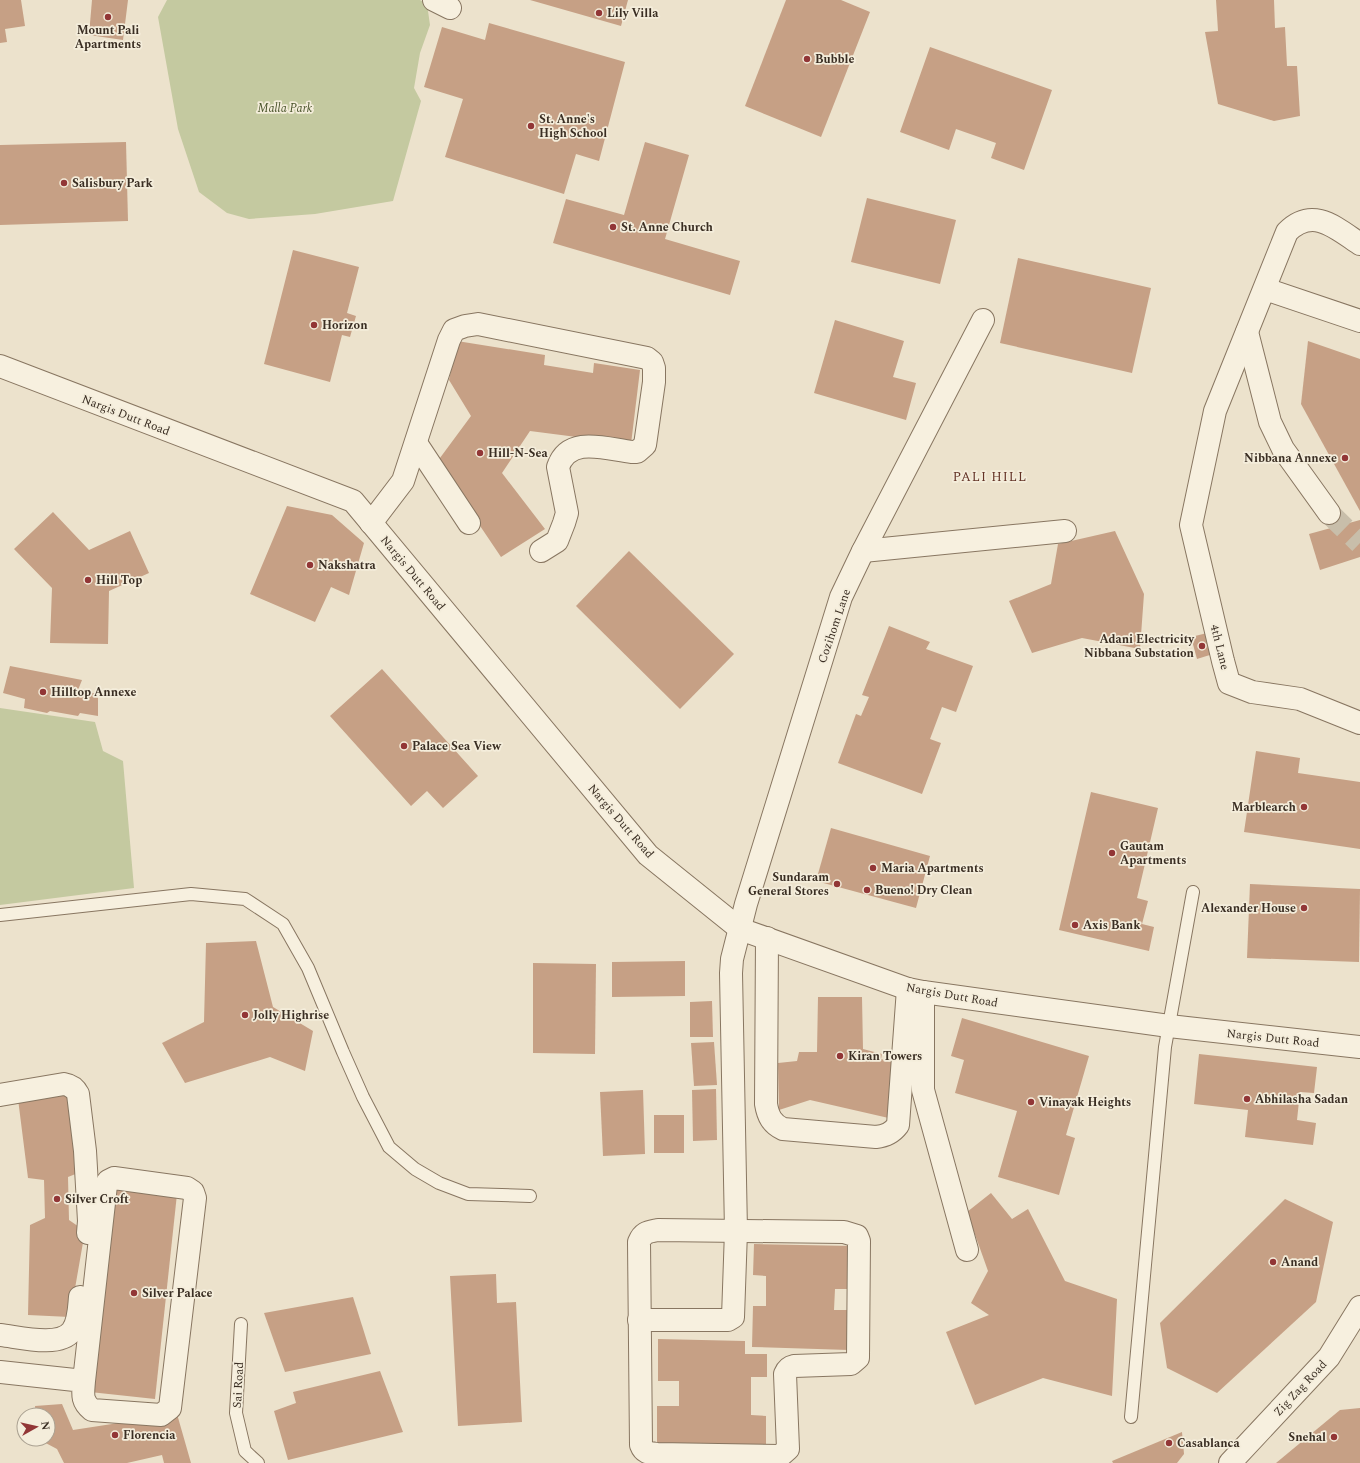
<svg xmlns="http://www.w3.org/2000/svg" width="1360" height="1463" font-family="Spectral,serif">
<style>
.green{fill:#c4c9a0}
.building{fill:#c6a085}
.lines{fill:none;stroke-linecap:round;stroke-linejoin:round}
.street-tunnel{stroke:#c8beaa;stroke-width:22;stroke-dasharray:22 11;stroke-linecap:butt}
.lane-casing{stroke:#887661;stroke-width:14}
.street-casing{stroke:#887661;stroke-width:24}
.lane{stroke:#f7f0df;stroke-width:12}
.street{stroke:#f7f0df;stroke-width:22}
.poi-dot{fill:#923636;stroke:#f4eddb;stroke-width:1.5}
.labels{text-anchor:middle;stroke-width:3.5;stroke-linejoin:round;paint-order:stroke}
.poi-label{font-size:12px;font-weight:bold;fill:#3a2e23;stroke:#f4eddb;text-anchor:start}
.park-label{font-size:12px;font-style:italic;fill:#4a542b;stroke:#f4eddb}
.street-label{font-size:12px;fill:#3a2e23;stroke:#f4eddb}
.neighbourhood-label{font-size:13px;letter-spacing:1px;fill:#633326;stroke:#f4eddb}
</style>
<rect width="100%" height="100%" fill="#ece2cc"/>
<g class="green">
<polygon points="167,0 420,0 427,4 430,25 420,53 414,88 421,101 393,201 315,214 249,219 227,213 199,192 178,129 158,17"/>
<polygon points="0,708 95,722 103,751 123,761 134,888 0,905"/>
</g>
<g class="building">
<polygon points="0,0 21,0 25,26 5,29 7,42 0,43"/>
<polygon points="92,0 128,0 123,40 89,35"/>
<polygon points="530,0 628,0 621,26"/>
<polygon points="786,0 841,0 870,12 821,137 745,106"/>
<polygon points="1216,0 1274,0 1275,28 1285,27 1287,66 1297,66 1300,116 1274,121 1218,104 1205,32 1218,31"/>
<polygon points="489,23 625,62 599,161 576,154 564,194 445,157 463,99 424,87 442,27 485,40"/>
<polygon points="930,47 1052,90 1024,170 991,158 996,143 956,129 949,150 900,132"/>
<polygon points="126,142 128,221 0,225 0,145"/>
<polygon points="645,142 689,155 665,239 740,261 730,295 553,243 566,199 624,215"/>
<polygon points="867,198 956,220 940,284 851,262"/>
<polygon points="293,250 359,267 347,313 356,316 350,337 342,335 330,382 264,364"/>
<polygon points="1018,258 1151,288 1132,373 1000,343"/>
<polygon points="835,320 904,341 893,377 916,383 906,420 814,393"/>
<polygon points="457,341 545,355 544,365 593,373 594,363 640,370 631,444 530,431 502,473 545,529 501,557 437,462 471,416 449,380"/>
<polygon points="1308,341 1360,359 1360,511 1301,404"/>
<polygon points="287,506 332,515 364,543 349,595 331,587 315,622 250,594"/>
<polygon points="53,512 89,550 130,531 149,573 109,591 108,644 50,643 52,588 14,549"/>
<polygon points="1360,520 1360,557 1320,570 1309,534"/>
<polygon points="1115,531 1144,594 1140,649 1082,638 1032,653 1009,601 1051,584 1058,544"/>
<polygon points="629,551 734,654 680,709 576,606"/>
<polygon points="889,626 930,642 926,649 973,666 956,712 942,707 930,739 941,743 922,794 838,763 856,714 861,716 869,697 862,695"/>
<polygon points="1207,633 1213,654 1197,659 1191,637"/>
<polygon points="10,666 82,680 78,690 98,694 98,716 80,713 78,716 50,711 47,713 24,708 25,699 3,693"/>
<polygon points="382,669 478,776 443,808 427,791 411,806 330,716"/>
<polygon points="1256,751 1300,758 1298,773 1360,782 1360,849 1244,832"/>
<polygon points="1091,792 1158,808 1137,898 1148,901 1142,924 1154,927 1149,951 1059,930"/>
<polygon points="831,828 930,856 916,908 816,881"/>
<polygon points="1250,884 1360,889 1359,962 1247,958"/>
<polygon points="256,941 273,1007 313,1031 305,1071 270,1057 185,1083 162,1043 204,1022 206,943"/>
<polygon points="685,961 685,996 612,997 612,962"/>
<polygon points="533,963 596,964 595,1054 533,1053"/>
<polygon points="818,997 862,997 863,1049 882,1054 881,1059 895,1063 890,1088 900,1090 893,1119 810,1100 779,1110 778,1063 797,1061 799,1052 817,1052"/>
<polygon points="712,1001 713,1037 690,1037 690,1002"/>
<polygon points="962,1018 1089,1056 1066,1135 1075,1138 1059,1195 998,1177 1017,1111 955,1093 964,1060 951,1056"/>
<polygon points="714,1042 717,1085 694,1086 691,1043"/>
<polygon points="1199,1054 1317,1067 1314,1093 1300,1092 1297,1120 1316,1123 1313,1145 1245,1137 1248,1110 1194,1104"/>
<polygon points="716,1089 717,1140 693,1141 692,1090"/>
<polygon points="643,1090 645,1154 603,1156 600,1092"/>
<polygon points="74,1093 83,1171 68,1177 69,1220 85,1231 70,1317 28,1315 30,1225 45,1218 44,1180 28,1178 18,1099"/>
<rect x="654" y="1115" width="30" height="38"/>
<polygon points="113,1186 177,1194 155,1399 90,1392"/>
<polygon points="991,1193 1012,1219 1028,1209 1065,1281 1117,1299 1112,1396 1043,1378 975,1405 946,1332 989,1315 971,1303 988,1271 967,1212"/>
<polygon points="1285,1199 1333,1222 1316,1302 1217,1393 1167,1368 1160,1323"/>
<polygon points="754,1244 852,1246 851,1289 835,1289 834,1310 851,1310 849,1350 752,1347 753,1306 766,1306 766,1276 753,1275"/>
<polygon points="496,1274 497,1303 516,1302 522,1422 458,1426 450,1276"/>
<polygon points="353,1297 371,1354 285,1372 264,1313"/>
<polygon points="658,1339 745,1341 745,1354 767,1354 767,1377 751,1377 751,1415 766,1416 766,1451 657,1449 657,1406 679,1406 679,1381 658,1381"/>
<polygon points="380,1371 403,1432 288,1460 274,1411 296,1403 293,1392"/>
<polygon points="62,1404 73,1430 177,1414 191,1463 164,1463 162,1455 127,1463 64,1463 57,1449 40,1440 40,1439 48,1439 48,1415 36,1415 35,1406"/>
<polygon points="1360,1408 1360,1463 1276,1463 1340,1410"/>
<polygon points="1182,1432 1184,1454 1177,1463 1113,1463 1112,1461"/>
</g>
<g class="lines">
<polyline class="street-tunnel" points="1329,513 1360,543"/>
<defs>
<g id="lane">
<polyline points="0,915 191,894 245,899 283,924 308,968 343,1052 363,1097 389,1147 415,1169 439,1183 468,1194 530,1196"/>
<polyline points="241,1324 236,1413 245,1451 258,1463"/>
<polyline points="1131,1417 1165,1047 1193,892"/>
</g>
<g id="street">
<polyline points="434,0 450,8"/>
<path d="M1360 244C1336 228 1313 206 1287 232L1215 411 1191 525 1223 661 1229 683 1252 692 1300 699 1360 723"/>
<polyline points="1265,289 1360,321"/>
<polyline points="1247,332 1270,422 1283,449 1329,513"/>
<polyline points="0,366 353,501 648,855 740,929 908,989 923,992 1169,1026 1360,1047"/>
<polyline points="416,443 469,523"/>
<path d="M371 523 403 481 449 340 454 330 465 326 478 324 647 358 652 362 654 368V382L645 445 637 452H632C606 449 569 435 558 467L567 513 564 523 557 541 541 551"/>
<polyline points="863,551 1065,531"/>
<path d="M767 938 766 1104C768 1116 772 1124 783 1129L876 1137C886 1136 892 1133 898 1125L908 989"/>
<polyline points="923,992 923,1090 967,1250"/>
<path d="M0 1095 64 1084C70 1085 75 1088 78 1094L85 1151 89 1221 88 1233"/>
<path d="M658 1230 844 1232 857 1236 859 1241 858 1358 851 1364 794 1366C789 1367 787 1369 785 1374L788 1449 780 1456 657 1454C649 1453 644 1453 641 1445L639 1242C643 1232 648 1232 658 1230Z"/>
<polyline points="639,1320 728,1320 733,1317 736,1231 731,973 732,959 746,904 841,597 863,551 983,320"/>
<path d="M0 1335C19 1337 59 1348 72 1331 79 1322 79 1308 80 1297"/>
<path d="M0 1372 84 1381C83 1394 81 1401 92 1410L161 1415 170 1408 195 1198 193 1192 187 1188 114 1178 108 1181 106 1185 84 1381"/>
<polyline points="1230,1463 1329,1357 1360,1307"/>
</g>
</defs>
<use href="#lane" class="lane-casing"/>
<use href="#street" class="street-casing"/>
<use href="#lane" class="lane"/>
<use href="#street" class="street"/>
</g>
<g class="poi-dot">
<circle cx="599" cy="13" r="4"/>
<circle cx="108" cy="17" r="4"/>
<circle cx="807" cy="59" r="4"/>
<circle cx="531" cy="126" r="4"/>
<circle cx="64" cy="183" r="4"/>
<circle cx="613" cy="227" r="4"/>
<circle cx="314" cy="325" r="4"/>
<circle cx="480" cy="453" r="4"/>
<circle cx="1345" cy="458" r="4"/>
<circle cx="310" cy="565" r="4"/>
<circle cx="88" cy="580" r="4"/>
<circle cx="1202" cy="646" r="4"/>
<circle cx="43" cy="692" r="4"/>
<circle cx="404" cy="746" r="4"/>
<circle cx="1304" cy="807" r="4"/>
<circle cx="1112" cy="853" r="4"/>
<circle cx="873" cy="868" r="4"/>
<circle cx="837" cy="884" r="4"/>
<circle cx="867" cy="890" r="4"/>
<circle cx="1304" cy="908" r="4"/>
<circle cx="1075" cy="925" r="4"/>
<circle cx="245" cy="1015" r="4"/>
<circle cx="840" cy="1056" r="4"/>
<circle cx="1247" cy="1099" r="4"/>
<circle cx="1031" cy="1102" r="4"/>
<circle cx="57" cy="1199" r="4"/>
<circle cx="1273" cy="1262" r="4"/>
<circle cx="134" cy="1293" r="4"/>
<circle cx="115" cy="1435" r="4"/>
<circle cx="1334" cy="1437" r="4"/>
<circle cx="1169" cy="1443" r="4"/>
</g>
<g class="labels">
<g class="poi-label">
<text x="607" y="17">Lily Villa</text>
<text x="108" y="34" text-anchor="middle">Mount Pali<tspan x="108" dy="14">Apartments</tspan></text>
<text x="815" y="63">Bubble</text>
<text x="539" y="123">St. Anne's<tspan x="539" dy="14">High School</tspan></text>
<text x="72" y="187">Salisbury Park</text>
<text x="621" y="231">St. Anne Church</text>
<text x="322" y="329">Horizon</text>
<text x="488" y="457">Hill-N-Sea</text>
<text x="1337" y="462" text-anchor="end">Nibbana Annexe</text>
<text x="318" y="569">Nakshatra</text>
<text x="96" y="584">Hill Top</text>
<text x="1194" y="643" text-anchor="end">Adani Electricity<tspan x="1194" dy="14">Nibbana Substation</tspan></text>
<text x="51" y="696">Hilltop Annexe</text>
<text x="412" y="750">Palace Sea View</text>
<text x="1296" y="811" text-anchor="end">Marblearch</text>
<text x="1120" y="850">Gautam<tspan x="1120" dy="14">Apartments</tspan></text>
<text x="881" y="872">Maria Apartments</text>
<text x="829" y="881" text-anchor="end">Sundaram<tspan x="829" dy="14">General Stores</tspan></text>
<text x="875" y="894">Bueno! Dry Clean</text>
<text x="1296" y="912" text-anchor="end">Alexander House</text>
<text x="1083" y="929">Axis Bank</text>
<text x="253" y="1019">Jolly Highrise</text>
<text x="848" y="1060">Kiran Towers</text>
<text x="1255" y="1103">Abhilasha Sadan</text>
<text x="1039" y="1106">Vinayak Heights</text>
<text x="65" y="1203">Silver Croft</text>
<text x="1281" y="1266">Anand</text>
<text x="142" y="1297">Silver Palace</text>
<text x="123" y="1439">Florencia</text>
<text x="1326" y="1441" text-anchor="end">Snehal</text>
<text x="1177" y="1447">Casablanca</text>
</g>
<g class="park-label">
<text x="285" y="112">Malla Park</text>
</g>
<g class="street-label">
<text transform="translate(126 415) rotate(21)" y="4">Nargis Dutt Road</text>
<text transform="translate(413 573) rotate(50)" y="4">Nargis Dutt Road</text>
<text transform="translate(834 626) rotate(-71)" y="4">Cozihom Lane</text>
<text transform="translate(1220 647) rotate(76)" y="4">4th Lane</text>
<text transform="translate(621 821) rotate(49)" y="4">Nargis Dutt Road</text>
<text transform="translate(952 995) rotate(10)" y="4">Nargis Dutt Road</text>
<text transform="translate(1273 1038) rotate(6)" y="4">Nargis Dutt Road</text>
<text transform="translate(238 1385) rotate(-87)" y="4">Sai Road</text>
<text transform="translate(1300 1388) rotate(-47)" y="4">Zig Zag Road</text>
</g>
<g class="neighbourhood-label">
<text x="990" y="481">PALI HILL</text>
</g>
</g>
<g transform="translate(36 1427) rotate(82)"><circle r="19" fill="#f4eddb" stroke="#aaa191"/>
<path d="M0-3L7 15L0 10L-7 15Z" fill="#923636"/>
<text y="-6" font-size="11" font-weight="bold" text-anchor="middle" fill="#3a2e23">N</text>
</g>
</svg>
